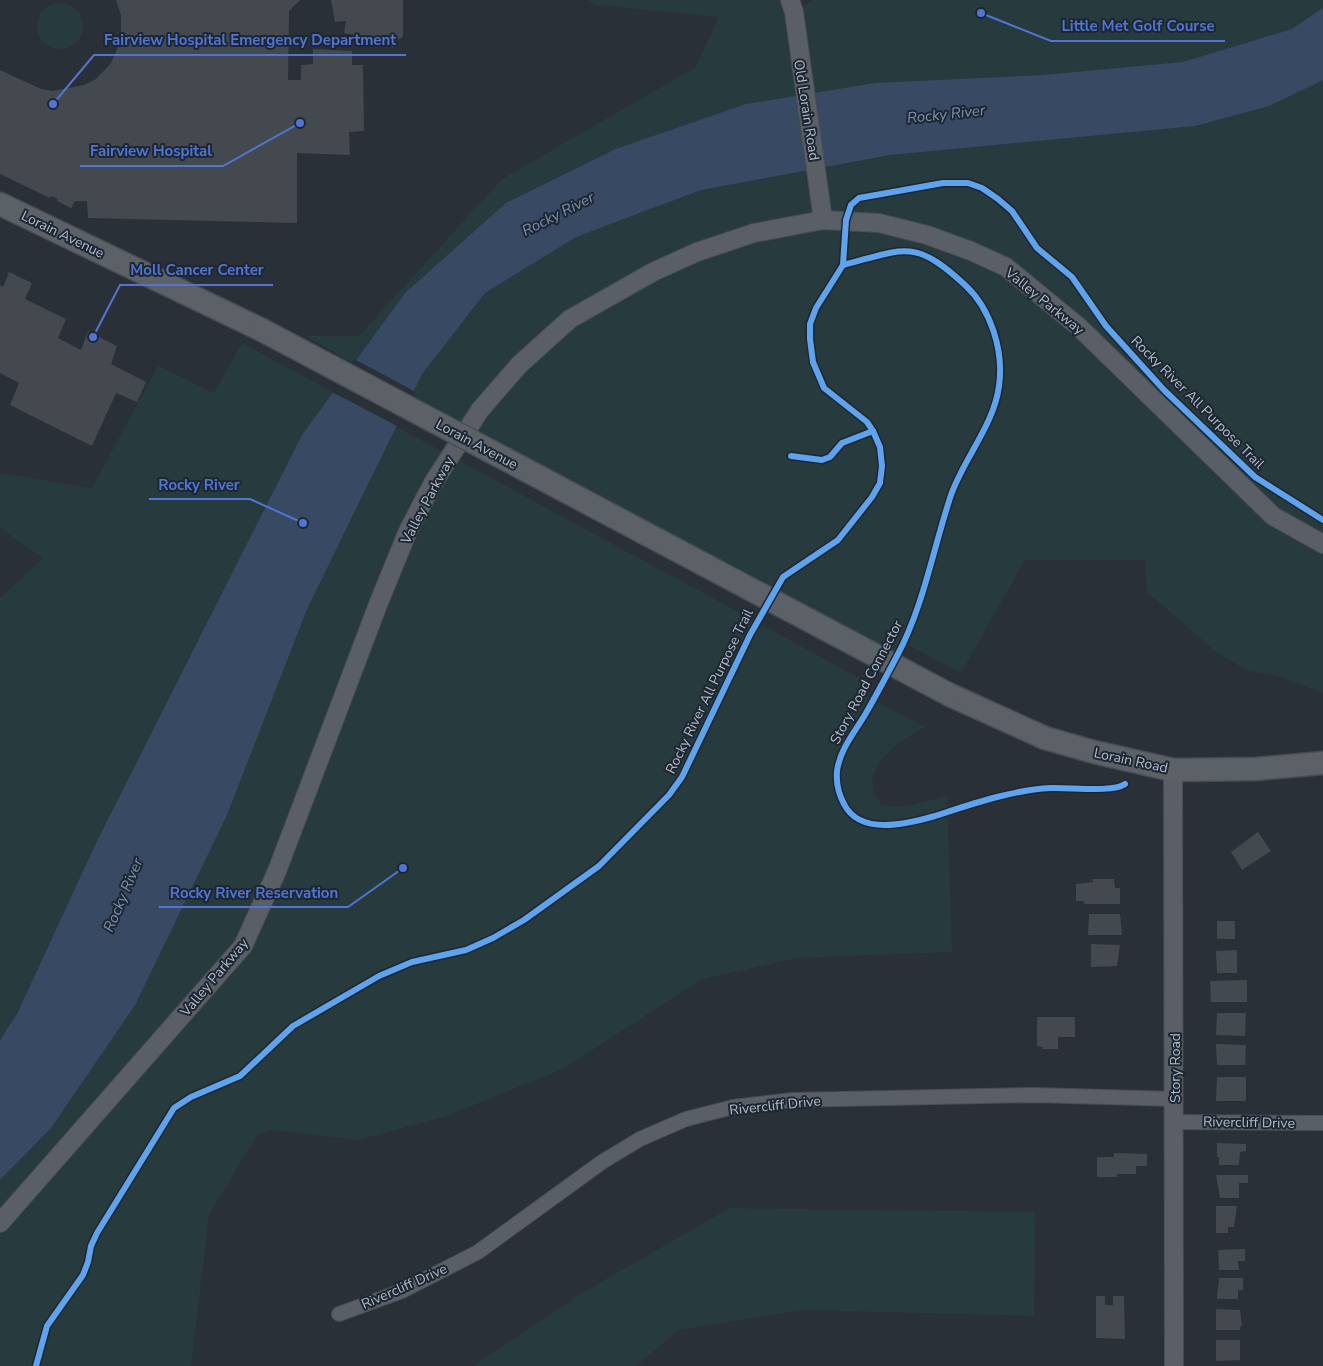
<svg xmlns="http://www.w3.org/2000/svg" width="1323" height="1366" font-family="'Nunito Sans',sans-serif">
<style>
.green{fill:#273a3e}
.water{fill:#384963}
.pier{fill:#2a3038}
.building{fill:#444950}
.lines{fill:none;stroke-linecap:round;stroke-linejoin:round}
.minor-casing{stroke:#484c53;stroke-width:16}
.tertiary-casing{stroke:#484c53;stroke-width:20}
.primary-casing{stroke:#484c55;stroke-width:25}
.minor{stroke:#5a5e66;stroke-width:14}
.tertiary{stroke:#5a5e66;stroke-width:18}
.primary{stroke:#5c6168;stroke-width:22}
.primary-bridge-casing{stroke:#484c55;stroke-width:25;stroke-linecap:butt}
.primary-bridge{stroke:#5c6168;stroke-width:22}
.cycleway-casing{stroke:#1d2633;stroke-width:9}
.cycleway{stroke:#60a3ed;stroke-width:6}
.labels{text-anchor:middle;stroke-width:4;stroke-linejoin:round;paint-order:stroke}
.street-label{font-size:14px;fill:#b4bcc9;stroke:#1d2633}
.water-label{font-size:15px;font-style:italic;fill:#7c92b1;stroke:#1d2633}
.leader{fill:none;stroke:#5274d3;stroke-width:2}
.callout-dot{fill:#5274d3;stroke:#1d2633;stroke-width:2}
.callout-label{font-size:15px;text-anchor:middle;font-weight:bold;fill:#5274d3;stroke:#1d2633;stroke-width:4;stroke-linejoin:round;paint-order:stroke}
</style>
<rect width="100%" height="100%" fill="#2a3038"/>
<g class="green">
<polygon points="589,0 793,0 795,11 813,0 1323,0 1323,693 1277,676 1246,670 1214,650 1147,592 1145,560 1025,560 961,673 901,641 884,670 306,336 359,336 502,179 696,67 719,17 594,5"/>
<circle cx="60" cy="26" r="23"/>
<path d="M242 343 871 684 865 695 924 727C904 739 864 763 874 793 876 797 880 802 882 806H907L947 796 952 952 798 958 702 979 563 1069 444 1117 357 1140 271 1130 257 1135 209 1215 191 1366H0V598L43 558 0 528V473L92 488 158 366 214 393Z"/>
<polygon points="730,1208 1035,1212 1034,1316 803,1310 679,1330 636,1366 473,1366 580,1294"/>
</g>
<polygon class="water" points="1323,8 1323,80 1269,106 1195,126 890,155 701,190 576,237 485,293 422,374 307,609 227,815 135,1005 51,1128 0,1180 0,1040 17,1014 98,839 302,435 405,293 506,203 616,149 746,104 875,83 1043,75 1183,62 1292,29"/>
<polygon class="pier" points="354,359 416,392 399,427 330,391"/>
<g class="building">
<polygon points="116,0 300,0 289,11 288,80 301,80 301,65 313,64 313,49 352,51 352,65 363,65 364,131 349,132 350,155 297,153 297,223 88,218 87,201 75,201 71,208 57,201 58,199 51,196 50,198 0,174 0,70 41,89 53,91 84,85 96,79 111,63 121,40 121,15"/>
<polygon points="331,0 403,0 403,37 396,41 393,48 384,41 379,47 371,40 365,47 359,36 344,33 346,21 335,22"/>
<polygon points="9,272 32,283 25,299 66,319 58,338 81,350 88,331 117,346 111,364 146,382 137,402 116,393 92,446 10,405 19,383 0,373 0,285 3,287"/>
<polygon points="1258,832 1271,851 1242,870 1231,852"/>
<polygon points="1093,879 1114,879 1115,888 1120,888 1120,904 1084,904 1084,901 1076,901 1076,884 1093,882"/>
<polygon points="1089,914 1120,914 1122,935 1088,935"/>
<rect x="1217" y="921" width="18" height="18"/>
<polygon points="1091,944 1120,945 1117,966 1091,967"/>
<polygon points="1237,950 1237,973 1217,973 1216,951"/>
<polygon points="1247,980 1247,1002 1211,1002 1210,981"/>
<polygon points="1217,1013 1246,1013 1245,1036 1216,1035"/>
<polygon points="1037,1017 1075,1017 1075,1037 1058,1037 1058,1049 1042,1049 1043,1047 1037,1046"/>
<polygon points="1216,1044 1246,1045 1245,1065 1217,1065"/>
<polygon points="1217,1077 1246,1077 1246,1101 1216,1101"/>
<polygon points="1217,1143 1246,1144 1246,1151 1240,1152 1239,1165 1219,1165 1219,1157 1217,1157"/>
<polygon points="1114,1153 1147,1154 1147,1166 1136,1166 1136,1174 1117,1174 1117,1177 1097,1177 1097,1157 1114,1157"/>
<polygon points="1216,1175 1248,1175 1248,1183 1239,1183 1239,1198 1220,1198"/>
<polygon points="1216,1206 1237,1206 1234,1227 1228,1227 1228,1233 1216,1233"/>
<polygon points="1245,1249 1245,1261 1238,1261 1239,1270 1219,1270 1218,1250"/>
<polygon points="1219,1278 1243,1278 1243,1290 1238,1290 1238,1299 1217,1299"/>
<polygon points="1096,1296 1105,1296 1105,1305 1113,1305 1113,1296 1124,1296 1125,1339 1096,1338"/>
<polygon points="1216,1309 1240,1310 1242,1326 1240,1326 1240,1330 1216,1330"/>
<polygon points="1216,1340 1240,1340 1240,1360 1216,1361"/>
</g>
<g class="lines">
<defs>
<g id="minor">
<polyline points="1175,1122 1323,1123"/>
<polyline points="339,1314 402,1291 478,1252 602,1162 640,1139 686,1119 733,1107 793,1100 1034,1095 1175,1099"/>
</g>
<g id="tertiary">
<polyline points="790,0 794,12 823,220"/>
<polyline points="1173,770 1174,1366"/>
<polyline points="0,1223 243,946 277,871 379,602 408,531 433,483 480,410 519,365 570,319 653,272 697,252 754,233 823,220 879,223 927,235 971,251 1006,267 1079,327 1273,516 1323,544"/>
</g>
<g id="primary">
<polyline points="0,204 262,330"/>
<polyline points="950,695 1045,738 1094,752 1173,770 1256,769 1323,763"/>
</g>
</defs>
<use href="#minor" class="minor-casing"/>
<use href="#tertiary" class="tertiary-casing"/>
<use href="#primary" class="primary-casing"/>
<use href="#minor" class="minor"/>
<use href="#tertiary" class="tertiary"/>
<use href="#primary" class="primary"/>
<defs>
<polyline id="primary-bridge" points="262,330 950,695"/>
</defs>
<use href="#primary-bridge" class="primary-bridge-casing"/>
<use href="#primary-bridge" class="primary-bridge"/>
<defs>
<g id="cycleway">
<path d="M843 265C905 249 914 238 965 285 991 309 1004 351 999 386 994 425 964 458 951 495 933 549 924 605 897 656 887 675 877 694 866 713 855 732 840 749 837 771 836 783 838 793 844 804 860 836 907 824 935 816 972 804 1012 790 1051 788 1070 787 1112 793 1125 784"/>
<polyline points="791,456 822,460 830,457 842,443 873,431"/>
<polyline points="36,1366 47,1326 83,1275 88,1262 91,1246 97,1233 174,1108 191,1097 240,1076 293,1026 379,976 412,962 466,950 493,938 524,920 599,866 669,795 682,777 750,635 783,577 838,540 872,497 880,483 882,466 880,447 873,431 867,422 824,388 813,362 810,339 810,324 816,308 843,265 846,220 851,205 859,198 943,183 968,183 982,188 998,199 1012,211 1037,248 1072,277 1106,326 1164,390 1255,477 1323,520"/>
</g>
</defs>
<use href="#cycleway" class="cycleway-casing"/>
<use href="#cycleway" class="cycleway"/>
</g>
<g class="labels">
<g class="street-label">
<text transform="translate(807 110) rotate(81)" y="5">Old Lorain Road</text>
<text transform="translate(63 234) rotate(26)" y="5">Lorain Avenue</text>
<text transform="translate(1045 301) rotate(39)" y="5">Valley Parkway</text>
<text transform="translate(1198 402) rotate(45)" y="5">Rocky River All Purpose Trail</text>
<text transform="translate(477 444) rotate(28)" y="5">Lorain Avenue</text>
<text transform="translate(427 500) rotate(-62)" y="5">Valley Parkway</text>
<text transform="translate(866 682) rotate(-62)" y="5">Story Road Connector</text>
<text transform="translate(709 691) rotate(-64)" y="5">Rocky River All Purpose Trail</text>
<text transform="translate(1131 760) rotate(12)" y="5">Lorain Road</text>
<text transform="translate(214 977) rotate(-50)" y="5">Valley Parkway</text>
<text transform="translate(1175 1068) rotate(-90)" y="5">Story Road</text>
<text transform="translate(775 1105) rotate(-6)" y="5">Rivercliff Drive</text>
<text transform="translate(1249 1122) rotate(1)" y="5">Rivercliff Drive</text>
<text transform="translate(404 1286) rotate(-24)" y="5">Rivercliff Drive</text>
</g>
<g class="water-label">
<text transform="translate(946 114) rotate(-6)" y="5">Rocky River</text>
<text transform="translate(558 214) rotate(-27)" y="5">Rocky River</text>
<text transform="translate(123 895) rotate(-67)" y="5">Rocky River</text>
</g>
</g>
<path class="leader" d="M981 13L1051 41H1225M53 104L94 55H406M300 123L223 166H80M93 337L120 285H273M303 523L250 499H149M403 868L348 907H159"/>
<g class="callout-dot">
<circle cx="981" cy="13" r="5"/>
<circle cx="53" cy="104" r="5"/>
<circle cx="300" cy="123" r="5"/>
<circle cx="93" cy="337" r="5"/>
<circle cx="303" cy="523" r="5"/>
<circle cx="403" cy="868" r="5"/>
</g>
<g class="callout-label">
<text x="1138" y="31">Little Met Golf Course</text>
<text x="250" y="45">Fairview Hospital Emergency Department</text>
<text x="151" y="156">Fairview Hospital</text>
<text x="197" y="275">Moll Cancer Center</text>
<text x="199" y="490">Rocky River</text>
<text x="254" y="898">Rocky River Reservation</text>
</g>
</svg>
